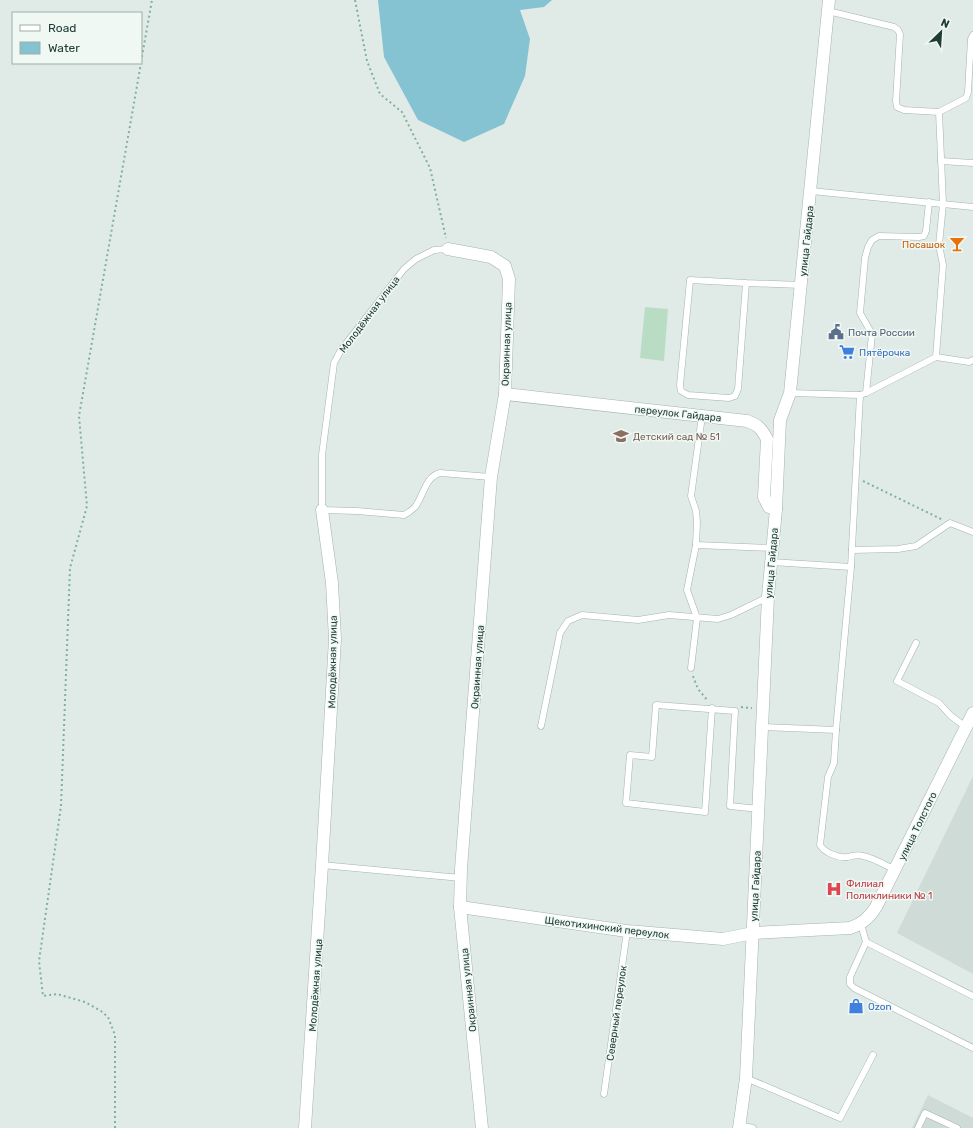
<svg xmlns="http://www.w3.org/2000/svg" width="973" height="1128" font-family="Rubik,sans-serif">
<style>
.built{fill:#cedbd6}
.green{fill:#b8ddc4}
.water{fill:#86c3d2}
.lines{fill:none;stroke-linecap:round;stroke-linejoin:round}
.service-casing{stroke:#a3b3ae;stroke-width:7}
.minor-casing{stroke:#a3b3ae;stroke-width:13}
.tertiary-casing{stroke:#a3b3ae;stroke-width:13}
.path{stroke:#7fb0a3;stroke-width:2;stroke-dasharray:2 3;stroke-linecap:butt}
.service{stroke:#fff;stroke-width:6}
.minor{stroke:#fff;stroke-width:12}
.tertiary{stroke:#fff;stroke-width:12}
.labels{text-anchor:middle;stroke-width:3;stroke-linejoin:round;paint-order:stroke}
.street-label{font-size:10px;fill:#203c36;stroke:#f0f8f4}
.food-label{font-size:10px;fill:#c56008;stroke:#f0f8f4;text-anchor:end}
.service-label{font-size:10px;fill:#4e5e75;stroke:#f0f8f4;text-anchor:start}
.shop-label{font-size:10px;fill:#366cbe;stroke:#f0f8f4;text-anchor:start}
.education-label{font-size:10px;fill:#785e54;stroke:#f0f8f4;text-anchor:start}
.health-label{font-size:10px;fill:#be3a42;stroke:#f0f8f4;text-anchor:start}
</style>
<rect width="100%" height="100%" fill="#e0ebe7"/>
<g class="built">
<polygon points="973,776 973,974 897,933"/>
<polygon points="928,1095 973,1118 973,1128 912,1128"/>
</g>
<polygon class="green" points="645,307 668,309 664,361 640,358"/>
<polygon class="water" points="378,0 552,0 544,7 520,10 530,39 525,76 504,124 464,142 418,120 384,57"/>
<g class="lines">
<defs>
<g id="service">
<polyline points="939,112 966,98 968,92 971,39 973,35"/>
<polyline points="941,161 973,163"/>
<polyline points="811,191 973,207"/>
<path d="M448 249 434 250 416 259 404 269 341 350 334 363 322 455V510L357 511 404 515C408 513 412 510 415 507 424 495 425 477 440 473L491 477"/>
<polyline points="746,283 738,389 735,396 729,398 688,395 681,391 680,385 690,280 746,283 801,285"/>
<polyline points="936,357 969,362 973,360"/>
<polyline points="790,393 860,395 866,393 936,357 943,265 939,245 943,204 939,112 904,110 897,107 896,101 900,34 898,30 894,27 828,11"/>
<polyline points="866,393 872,334 860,313 865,258 868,247 872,240 879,236 919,237 924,236 926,231 929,202"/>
<polyline points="696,545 773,548"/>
<polyline points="852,550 898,549 916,546 950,523 973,532"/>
<polyline points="771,562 851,567 860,395"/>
<polyline points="916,643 897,681 939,703 951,716 966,727"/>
<polyline points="691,668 697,618 687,590 696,545 697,522 696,511 691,496 702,416"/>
<polyline points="712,708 705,812 626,803 630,755 652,757 656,705 735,711 730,806 759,809"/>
<polyline points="541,726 560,633 568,621 582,615 638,620 669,615 718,619 731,615 768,597"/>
<polyline points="763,727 836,730 851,567"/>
<path d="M836 730 834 763 828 777 820 845C825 853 838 858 847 857 853 856 858 854 863 856 874 858 885 865 895 870"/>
<polyline points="322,865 461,878"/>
<polyline points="861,924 866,942 850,977 850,984 854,988 973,1048"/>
<polyline points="866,942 973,996"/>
<polyline points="746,1078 840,1118 873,1055"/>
<polyline points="604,1094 627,931"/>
<polyline points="739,1125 753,1128"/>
<polyline points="918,1128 925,1113 957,1128"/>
</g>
<g id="minor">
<polyline points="448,249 491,257 505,266 509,279 505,394 491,477 461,869 460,907 482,1128"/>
<path d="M505 394 747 421C758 425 761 428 767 439L764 497 769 507 776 509"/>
<polyline points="460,907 627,931 723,939 753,933"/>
<polyline points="305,1128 322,865 335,639 332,583 322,510"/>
</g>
<g id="tertiary">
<path d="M753 933 850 928C862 924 869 918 876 907L973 713"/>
<polyline points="739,1128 746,1078 768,597 776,509 780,420 790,393 829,0"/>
</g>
</defs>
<use href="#service" class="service-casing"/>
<use href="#minor" class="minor-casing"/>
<use href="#tertiary" class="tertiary-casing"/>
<g class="path">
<polyline points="355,0 367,61 380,94 402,112 430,168 446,238"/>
<polyline points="141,62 152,0"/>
<polyline points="863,481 941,519"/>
<polyline points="693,676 698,689 708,701"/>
<polyline points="741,707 752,708"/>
<polyline points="115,1128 115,1035 108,1017 101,1011 85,1002 57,994 43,996 39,961 61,806 70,568 87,506 79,416 141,63"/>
</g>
<use href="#service" class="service"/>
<use href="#minor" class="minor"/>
<use href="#tertiary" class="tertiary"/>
</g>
<defs>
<symbol id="bar-bare" viewBox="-9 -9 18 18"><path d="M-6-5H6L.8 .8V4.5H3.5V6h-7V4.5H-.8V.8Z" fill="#e8710a" stroke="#f0f8f4" stroke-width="2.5" paint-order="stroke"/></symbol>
<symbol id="civic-bare" viewBox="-9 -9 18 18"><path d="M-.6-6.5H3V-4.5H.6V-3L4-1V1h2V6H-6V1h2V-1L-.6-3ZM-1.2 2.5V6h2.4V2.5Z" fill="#5c6f8a" stroke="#f0f8f4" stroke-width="2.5" paint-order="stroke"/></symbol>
<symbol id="supermarket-bare" viewBox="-9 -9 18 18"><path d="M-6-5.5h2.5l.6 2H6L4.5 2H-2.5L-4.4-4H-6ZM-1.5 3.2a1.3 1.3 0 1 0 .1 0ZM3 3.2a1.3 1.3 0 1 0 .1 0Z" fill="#3f7fe0" stroke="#f0f8f4" stroke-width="2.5" paint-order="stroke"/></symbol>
<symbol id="school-bare" viewBox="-9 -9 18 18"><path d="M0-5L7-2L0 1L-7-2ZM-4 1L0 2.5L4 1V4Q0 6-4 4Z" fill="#8d6e63" stroke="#f0f8f4" stroke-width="2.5" paint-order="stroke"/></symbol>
<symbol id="hospital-bare" viewBox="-9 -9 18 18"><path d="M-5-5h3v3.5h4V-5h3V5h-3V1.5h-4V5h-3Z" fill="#e0444e" stroke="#f0f8f4" stroke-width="2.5" paint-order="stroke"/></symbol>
<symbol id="shop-bare" viewBox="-9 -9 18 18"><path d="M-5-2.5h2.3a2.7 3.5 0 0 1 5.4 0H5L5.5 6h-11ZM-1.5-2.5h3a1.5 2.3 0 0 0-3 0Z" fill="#3f7fe0" stroke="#f0f8f4" stroke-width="2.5" paint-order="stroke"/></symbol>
</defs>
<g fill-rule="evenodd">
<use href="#bar-bare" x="946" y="233" width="22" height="22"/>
<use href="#civic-bare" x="825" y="321" width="22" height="22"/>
<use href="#supermarket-bare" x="836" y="341" width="22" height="22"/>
<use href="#school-bare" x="610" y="425" width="22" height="22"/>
<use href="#hospital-bare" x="823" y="878" width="22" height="22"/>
<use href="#shop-bare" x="845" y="995" width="22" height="22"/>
</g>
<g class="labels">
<g class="street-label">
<text transform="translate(806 241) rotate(-84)" y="4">улица Гайдара</text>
<text transform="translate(369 314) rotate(-53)" y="4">Молодёжная улица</text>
<text transform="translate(506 344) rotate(-88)" y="4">Окраинная улица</text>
<text transform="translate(678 413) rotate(6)" y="4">переулок Гайдара</text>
<text transform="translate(771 563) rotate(-85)" y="4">улица Гайдара</text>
<text transform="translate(332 662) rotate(-89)" y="4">Молодёжная улица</text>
<text transform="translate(477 667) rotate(-86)" y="4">Окраинная улица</text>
<text transform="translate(917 826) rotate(-64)" y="4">улица Толстого</text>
<text transform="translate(755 886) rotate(-87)" y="4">улица Гайдара</text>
<text transform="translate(607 927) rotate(7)" y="4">Щекотихинский переулок</text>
<text transform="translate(315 985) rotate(-86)" y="4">Молодёжная улица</text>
<text transform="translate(468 990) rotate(-96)" y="4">Окраинная улица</text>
<text transform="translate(616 1013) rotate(-82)" y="4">Северный переулок</text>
</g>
<g class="food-label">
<text x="945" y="248">Посашок</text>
</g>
<g class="service-label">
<text x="848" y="336">Почта России</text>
</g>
<g class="shop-label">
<text x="859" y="356">Пятёрочка</text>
<text x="868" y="1010">Ozon</text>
</g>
<g class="education-label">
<text x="633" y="440">Детский сад № 51</text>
</g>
<g class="health-label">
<text x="846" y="887">Филиал<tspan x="846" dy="12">Поликлиники № 1</tspan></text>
</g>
</g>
<rect x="12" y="12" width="130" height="52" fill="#f0f8f4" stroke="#9dada8"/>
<rect x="20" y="25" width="20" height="6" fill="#ffffff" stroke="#9dada8"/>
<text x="48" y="32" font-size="12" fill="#203c36">Road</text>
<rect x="20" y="42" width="20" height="12" fill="#86c3d2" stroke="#9dada8"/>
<text x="48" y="52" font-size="12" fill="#203c36">Water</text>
<g transform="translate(941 32) rotate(25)" stroke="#f0f8f4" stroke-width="3" paint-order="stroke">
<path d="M0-3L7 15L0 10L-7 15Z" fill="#203c36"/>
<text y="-6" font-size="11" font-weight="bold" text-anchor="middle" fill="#203c36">N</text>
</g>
</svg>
